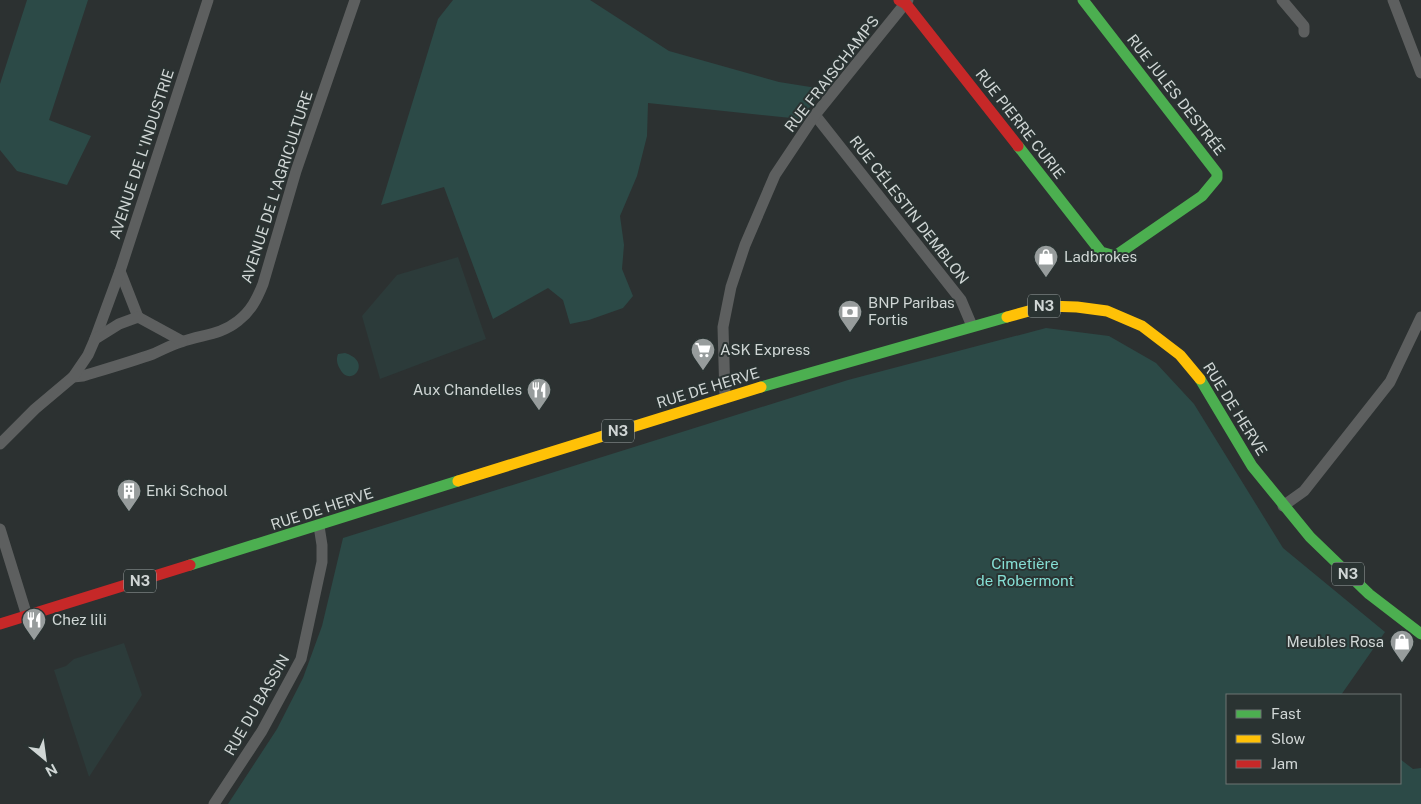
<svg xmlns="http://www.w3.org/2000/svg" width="1421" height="804" font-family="'Public Sans',sans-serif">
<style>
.built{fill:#2c3b3a}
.green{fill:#2c4a47}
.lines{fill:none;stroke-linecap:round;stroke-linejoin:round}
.street{stroke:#5d5f5f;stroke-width:11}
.fast{stroke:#4caf50;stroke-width:11}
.slow{stroke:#ffc107;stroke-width:11}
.jam{stroke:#c62828;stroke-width:11}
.labels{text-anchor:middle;stroke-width:4;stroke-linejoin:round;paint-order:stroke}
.shield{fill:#2a3332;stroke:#9ea5a4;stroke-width:1}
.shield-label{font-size:14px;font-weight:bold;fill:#d0d6d5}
.street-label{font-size:15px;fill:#d0d6d5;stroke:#2a3332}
.poi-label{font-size:15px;fill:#d0d6d5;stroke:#2a3332;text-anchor:start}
.park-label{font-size:15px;fill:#86dfd5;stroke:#2a3332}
</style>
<rect width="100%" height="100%" fill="#2c3131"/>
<g class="built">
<polygon points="458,257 486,339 380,379 362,316 397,275"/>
<polygon points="124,643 142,695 89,777 54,670 66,666 74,659"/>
</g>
<g class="green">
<polygon points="27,0 88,0 49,120 91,136 67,185 17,171 0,150 0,84"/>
<polygon points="453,0 590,0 669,51 779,82 823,89 801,119 648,103 647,136 637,176 620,216 624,245 622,269 633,296 623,308 589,320 570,324 563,300 548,288 493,319 444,187 381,205 438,19"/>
<polygon points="1046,328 1109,336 1156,363 1194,404 1283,548 1385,632 1341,695 1227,695 1227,783 1400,783 1400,759 1413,769 1421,768 1421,804 228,804 277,729 303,678 322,626 343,538 848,380"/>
<path d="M345 353C374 362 350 389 340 369 337 364 336 359 338 354Z"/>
</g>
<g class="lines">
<g class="street">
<polyline points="1282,0 1304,26 1304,32"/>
<polyline points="1393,0 1421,73"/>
<polyline points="815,115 961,300 972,326"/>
<polyline points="120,271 138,317"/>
<polyline points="95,339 120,271 208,0"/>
<path d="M73 377 83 376C106 369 130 362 153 354 162 350 171 345 181 342 202 334 219 336 238 321 251 311 257 299 263 284L296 171 355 0"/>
<polyline points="725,398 723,327 731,287 745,245 775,175 815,115 908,0"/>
<polyline points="0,444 35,409 73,377 88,355 95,339 119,324 138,317 182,341"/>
<polyline points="1283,506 1304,491 1390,382 1421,317"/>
<polyline points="0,529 27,616"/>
<polyline points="214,804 262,731 301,659 322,562 322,545 319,526"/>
</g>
<g class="fast">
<polyline points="1018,146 1101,252 1115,256 1202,196 1217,178 1217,173 1083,0"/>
<polyline points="1200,379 1252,466 1310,537 1369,594 1421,634"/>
<polyline points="761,387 1007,317"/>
<polyline points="190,565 458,481"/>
</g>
<g class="slow">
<polyline points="1007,317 1047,306 1077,307 1107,311 1142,326 1180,355 1200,379"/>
<polyline points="458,481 761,387"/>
</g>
<g class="jam">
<polyline points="899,0 906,4 1018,146"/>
<polyline points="0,624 190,565"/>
</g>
</g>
<defs>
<symbol id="shop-pin" viewBox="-11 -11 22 30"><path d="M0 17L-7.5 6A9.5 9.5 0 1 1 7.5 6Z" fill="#979c9c" stroke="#2a3332"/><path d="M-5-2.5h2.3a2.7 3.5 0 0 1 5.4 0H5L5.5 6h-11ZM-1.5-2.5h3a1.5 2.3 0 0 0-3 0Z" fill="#fff"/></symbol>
<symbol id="bank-pin" viewBox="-11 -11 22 30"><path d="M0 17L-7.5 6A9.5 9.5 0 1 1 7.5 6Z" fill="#979c9c" stroke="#2a3332"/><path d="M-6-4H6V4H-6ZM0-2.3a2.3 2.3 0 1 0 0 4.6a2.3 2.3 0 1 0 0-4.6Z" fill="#fff"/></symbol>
<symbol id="supermarket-pin" viewBox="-11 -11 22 30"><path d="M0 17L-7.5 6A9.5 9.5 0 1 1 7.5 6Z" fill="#979c9c" stroke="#2a3332"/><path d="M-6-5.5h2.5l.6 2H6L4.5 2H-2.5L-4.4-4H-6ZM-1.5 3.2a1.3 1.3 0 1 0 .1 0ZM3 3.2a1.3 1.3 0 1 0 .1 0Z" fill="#fff"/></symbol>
<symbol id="restaurant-pin" viewBox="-11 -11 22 30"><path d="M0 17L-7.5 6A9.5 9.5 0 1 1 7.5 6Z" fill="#979c9c" stroke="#2a3332"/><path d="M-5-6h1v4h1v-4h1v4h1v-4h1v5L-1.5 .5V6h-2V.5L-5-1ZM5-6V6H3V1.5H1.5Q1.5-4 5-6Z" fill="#fff"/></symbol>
<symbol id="building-pin" viewBox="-11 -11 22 30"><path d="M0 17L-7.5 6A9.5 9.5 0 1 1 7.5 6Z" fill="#979c9c" stroke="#2a3332"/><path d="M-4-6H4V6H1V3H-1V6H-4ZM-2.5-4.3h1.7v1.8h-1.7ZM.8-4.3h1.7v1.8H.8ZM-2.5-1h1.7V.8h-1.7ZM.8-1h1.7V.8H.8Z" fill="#fff"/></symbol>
</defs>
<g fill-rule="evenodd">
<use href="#shop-pin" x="1032" y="243" width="28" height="38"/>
<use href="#bank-pin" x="836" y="298" width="28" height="38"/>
<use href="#supermarket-pin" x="689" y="336" width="28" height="38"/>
<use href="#restaurant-pin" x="525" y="376" width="28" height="38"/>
<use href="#building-pin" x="115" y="477" width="28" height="38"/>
<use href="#restaurant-pin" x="20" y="606" width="28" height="38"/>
<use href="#shop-pin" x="1388" y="628" width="28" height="38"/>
</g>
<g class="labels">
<g class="shield">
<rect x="1028" y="294.5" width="32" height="23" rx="4"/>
<rect x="602" y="419.5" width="32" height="23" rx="4"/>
<rect x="1332" y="562.5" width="32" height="23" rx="4"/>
<rect x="124" y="569.5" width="32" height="23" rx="4"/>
</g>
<g class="shield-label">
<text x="1044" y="311">N3</text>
<text x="618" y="436">N3</text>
<text x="1348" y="579">N3</text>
<text x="140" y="586">N3</text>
</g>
<g class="street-label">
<text transform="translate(832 74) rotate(-52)" y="5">RUE FRAISCHAMPS</text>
<text transform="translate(1176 95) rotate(52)" y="5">RUE JULES DESTRÉE</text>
<text transform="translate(1020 124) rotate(52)" y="5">RUE PIERRE CURIE</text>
<text transform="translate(142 154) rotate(-72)" y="5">AVENUE DE L'INDUSTRIE</text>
<text transform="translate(277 187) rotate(-72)" y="5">AVENUE DE L'AGRICULTURE</text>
<text transform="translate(909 210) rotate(52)" y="5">RUE CÉLESTIN DEMBLON</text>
<text transform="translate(708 388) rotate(-17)" y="5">RUE DE HERVE</text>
<text transform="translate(1235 409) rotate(58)" y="5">RUE DE HERVE</text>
<text transform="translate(322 509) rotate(-18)" y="5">RUE DE HERVE</text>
<text transform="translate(257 705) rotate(-60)" y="5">RUE DU BASSIN</text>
</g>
<g class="poi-label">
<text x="1064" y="262">Ladbrokes</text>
<text x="868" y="308">BNP Paribas<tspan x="868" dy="17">Fortis</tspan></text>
<text x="720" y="355">ASK Express</text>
<text x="522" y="395" text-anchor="end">Aux Chandelles</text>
<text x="146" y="496">Enki School</text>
<text x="52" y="625">Chez lili</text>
<text x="1384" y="647" text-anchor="end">Meubles Rosa</text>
</g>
<g class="park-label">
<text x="1025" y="569">Cimetière<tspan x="1025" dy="17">de Robermont</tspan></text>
</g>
</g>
<rect x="1226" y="694" width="175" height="90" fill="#2a3332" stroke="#6c7473"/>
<rect x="1236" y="710" width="25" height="8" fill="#4caf50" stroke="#6c7473"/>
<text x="1271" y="719" font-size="15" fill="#d0d6d5">Fast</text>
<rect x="1236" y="735" width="25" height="8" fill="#ffc107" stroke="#6c7473"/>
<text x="1271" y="744" font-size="15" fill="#d0d6d5">Slow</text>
<rect x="1236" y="760" width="25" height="8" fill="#c62828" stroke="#6c7473"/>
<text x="1271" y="769" font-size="15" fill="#d0d6d5">Jam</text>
<g transform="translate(45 759) rotate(151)" stroke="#2a3332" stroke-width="4" paint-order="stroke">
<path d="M0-4L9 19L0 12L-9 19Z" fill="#d0d6d5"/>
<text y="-8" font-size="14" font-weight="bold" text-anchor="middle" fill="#d0d6d5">N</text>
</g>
</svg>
